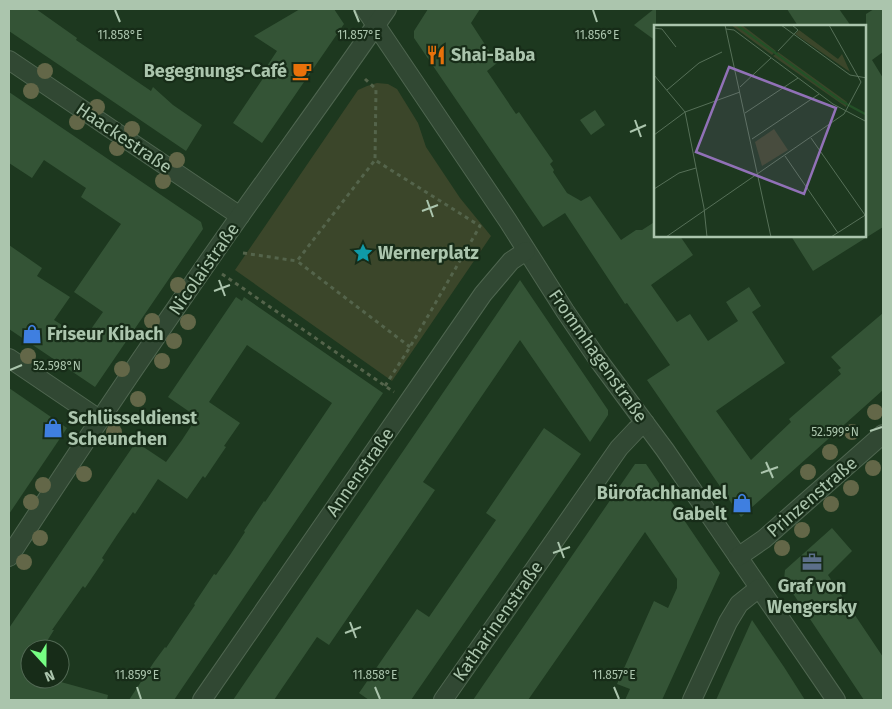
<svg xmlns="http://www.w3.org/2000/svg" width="892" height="709" font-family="'Fira Sans',sans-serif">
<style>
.green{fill:#3b462a}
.building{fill:#345436}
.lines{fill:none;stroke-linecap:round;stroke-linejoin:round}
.minor-casing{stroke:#4f6650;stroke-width:20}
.path{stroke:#54644b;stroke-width:3;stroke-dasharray:4 4;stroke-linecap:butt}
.minor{stroke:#314833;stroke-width:18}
.tree{fill:#636748}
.ticks{fill:none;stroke:#abc5ad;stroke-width:2}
.labels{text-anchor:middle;stroke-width:4.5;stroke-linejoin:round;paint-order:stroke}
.poi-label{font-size:18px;font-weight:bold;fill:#abc5ad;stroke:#172c18;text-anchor:start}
.street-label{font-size:18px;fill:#abc5ad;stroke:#172c18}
.inset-river{fill:none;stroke:#245127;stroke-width:2.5}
.inset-road{fill:none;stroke:#567058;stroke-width:1}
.view{fill:#9171b7;fill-opacity:0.15;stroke:#9171b7;stroke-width:2.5}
.inset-edge{fill:none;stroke:#abc5ad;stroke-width:2.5}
.ticks-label{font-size:12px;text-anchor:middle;fill:#abc5ad;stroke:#172c18;stroke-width:4.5;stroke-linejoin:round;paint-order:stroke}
</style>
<rect width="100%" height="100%" fill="#1d381f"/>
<polygon class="green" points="377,83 388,84 397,89 418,123 426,147 460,198 491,236 392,381 235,270 358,90 367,86"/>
<g class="building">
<polygon points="9,9 36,9 77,38 76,40 151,91 153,87 173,105 202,125 186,151 9,31"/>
<polygon points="300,9 334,9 344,24 262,143 233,123 266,74 263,72 277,51 254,36"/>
<polygon points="428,9 480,9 471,23 497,63 487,71 516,114 519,112 553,161 550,164 554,170 553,172 567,193 581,201 590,196 621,240 636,230 642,230 656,221 656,236 680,236 693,255 651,285 677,322 690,314 708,341 738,321 726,302 749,287 761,306 752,312 785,363 716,411 751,460 791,422 789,419 841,374 838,370 841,368 831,357 883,313 883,390 741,517 647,380 670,365 627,303 625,304 565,213 543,227 414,38 414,31"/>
<polygon points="654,9 656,9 656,41 634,25"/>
<polygon points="787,9 839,9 851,26 798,26"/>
<polygon points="874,9 883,9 883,52 872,60 883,78 883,227 813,271 791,236 866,236 866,14"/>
<polygon points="9,92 201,222 203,229 95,387 9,329 9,245 42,268 37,276 70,297 54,320 84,339 103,312 74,292 121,224 81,197 86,188 44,160 32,178 9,163"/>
<polygon points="595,110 605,125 591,135 580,120"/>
<polygon points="520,280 608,410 608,415 590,442 520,340 423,482 435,490 329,645 317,637 274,700 233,700"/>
<polygon points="236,297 242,301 244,297 383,393 174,700 129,700 154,662 165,647 166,648 180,627 195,605 194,604 214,574 216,575 230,555 245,532 244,531 264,501 265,502 332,403 247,345 209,402 240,423 224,446 226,447 205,478 203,476 187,499 158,479 135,514 133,512 117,535 102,558 104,560 85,588 83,586 52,630 54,630 42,649 30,649 30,668 27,673 30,674 30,679 50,679 108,695 107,700 9,700 9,628 136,442 166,462 182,440 197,417 168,397"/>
<polygon points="9,388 67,428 9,514"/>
<polygon points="544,428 581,454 411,700 369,700 359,693 417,609 429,617 496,520 486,513"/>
<polygon points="635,464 646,464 720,573 662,700 625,700 630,689 617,684 654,601 668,608 677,588 677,579 645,532 528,700 473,700"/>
<polygon points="832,528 852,551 828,575 883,657 883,700 864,700 784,580 785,570"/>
<polygon points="752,620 784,667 805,700 716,700"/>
</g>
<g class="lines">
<defs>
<g id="minor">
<polyline points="365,9 508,221 565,311 599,361 665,450 836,700"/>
<polyline points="9,60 240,216"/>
<polyline points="9,358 99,419"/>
<path d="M9 557C84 442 161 328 240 216 289 147 339 79 387 9"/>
<polyline points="738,557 764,539 883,434"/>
<polyline points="202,700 483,294 511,261 526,251"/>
<polyline points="443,700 619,448 636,430 645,423"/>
<polyline points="692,700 728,622 739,604 759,588"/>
</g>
</defs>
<use href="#minor" class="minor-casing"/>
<g class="path">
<polyline points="365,79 376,89 375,160"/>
<polyline points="243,253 297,261"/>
<polyline points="222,274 394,392"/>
<polyline points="385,386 410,347 480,226 375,160 297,261 410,347"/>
</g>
<use href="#minor" class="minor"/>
</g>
<g class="tree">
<circle cx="45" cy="71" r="8"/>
<circle cx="31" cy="91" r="8"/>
<circle cx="97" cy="107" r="8"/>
<circle cx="77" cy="122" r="8"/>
<circle cx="132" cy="129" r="8"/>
<circle cx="117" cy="148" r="8"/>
<circle cx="177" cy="160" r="8"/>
<circle cx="163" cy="181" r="8"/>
<circle cx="178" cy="285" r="8"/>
<circle cx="152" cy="321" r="8"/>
<circle cx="188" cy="322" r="8"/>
<circle cx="174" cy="341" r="8"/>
<circle cx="28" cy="356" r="8"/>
<circle cx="162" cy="361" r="8"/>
<circle cx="122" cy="369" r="8"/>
<circle cx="138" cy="399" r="8"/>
<circle cx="875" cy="412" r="8"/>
<circle cx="114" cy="432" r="8"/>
<circle cx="852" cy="432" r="8"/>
<circle cx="830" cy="452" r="8"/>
<circle cx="873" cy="468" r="8"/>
<circle cx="808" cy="472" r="8"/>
<circle cx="84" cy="474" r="8"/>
<circle cx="43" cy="485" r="8"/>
<circle cx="851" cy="488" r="8"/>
<circle cx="31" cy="502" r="8"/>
<circle cx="831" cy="504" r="8"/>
<circle cx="802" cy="530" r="8"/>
<circle cx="40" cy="538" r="8"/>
<circle cx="782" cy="548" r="8"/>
<circle cx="24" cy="562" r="8"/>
</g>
<path class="ticks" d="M115 10 120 22M354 10 359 22M593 10 597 22M635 120 641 137M630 132 646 125M427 200 433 217M422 211 438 205M219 280 225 296M214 291 230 285M10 370 22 365M870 431 882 427M766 462 773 478M761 473 778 467M558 542 564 558M553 553 570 547M350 622 356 638M345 633 361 627M137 687 141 699M375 687 380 699M614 687 619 699"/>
<defs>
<symbol id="restaurant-bare" viewBox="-9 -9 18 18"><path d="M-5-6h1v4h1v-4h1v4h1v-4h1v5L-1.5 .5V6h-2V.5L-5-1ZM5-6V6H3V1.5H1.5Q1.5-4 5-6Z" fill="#e8710a" stroke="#172c18" stroke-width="2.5" paint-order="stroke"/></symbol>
<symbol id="cafe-bare" viewBox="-9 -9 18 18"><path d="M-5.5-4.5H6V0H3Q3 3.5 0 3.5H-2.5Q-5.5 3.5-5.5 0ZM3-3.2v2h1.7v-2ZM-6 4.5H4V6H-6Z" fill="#e8710a" stroke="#172c18" stroke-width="2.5" paint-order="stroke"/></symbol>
<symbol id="sight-bare" viewBox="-9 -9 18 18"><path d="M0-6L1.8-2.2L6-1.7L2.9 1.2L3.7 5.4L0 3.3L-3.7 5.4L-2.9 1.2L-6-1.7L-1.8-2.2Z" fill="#0f9aa8" stroke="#172c18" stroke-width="2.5" paint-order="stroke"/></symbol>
<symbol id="shop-bare" viewBox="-9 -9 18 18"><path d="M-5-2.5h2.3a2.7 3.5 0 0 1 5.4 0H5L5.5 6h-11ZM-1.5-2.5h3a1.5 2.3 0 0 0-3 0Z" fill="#3f7fe0" stroke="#172c18" stroke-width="2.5" paint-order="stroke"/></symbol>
<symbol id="office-bare" viewBox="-9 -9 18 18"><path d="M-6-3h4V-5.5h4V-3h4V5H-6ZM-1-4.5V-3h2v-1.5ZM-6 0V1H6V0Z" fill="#5c6f8a" stroke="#172c18" stroke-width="2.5" paint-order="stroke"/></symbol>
</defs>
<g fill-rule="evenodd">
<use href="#restaurant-bare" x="422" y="41" width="28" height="28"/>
<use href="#cafe-bare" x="288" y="57" width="28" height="28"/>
<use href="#sight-bare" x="349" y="239" width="28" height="28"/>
<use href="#shop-bare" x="18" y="320" width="28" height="28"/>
<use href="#shop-bare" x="39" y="414" width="28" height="28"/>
<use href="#shop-bare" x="728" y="489" width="28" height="28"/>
<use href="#office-bare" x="798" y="548" width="28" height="28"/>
</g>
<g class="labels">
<g class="poi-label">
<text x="451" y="61">Shai-Baba</text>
<text x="287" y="77" text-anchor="end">Begegnungs-Café</text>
<text x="378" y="259">Wernerplatz</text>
<text x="47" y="340">Friseur Kibach</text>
<text x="68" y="424">Schlüsseldienst<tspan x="68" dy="21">Scheunchen</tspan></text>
<text x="727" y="499" text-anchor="end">Bürofachhandel<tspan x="727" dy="21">Gabelt</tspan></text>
<text x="812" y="592" text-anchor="middle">Graf von<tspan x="812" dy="21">Wengersky</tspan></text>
</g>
<g class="street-label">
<text transform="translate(124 138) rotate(34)" y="6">Haackestraße</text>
<text transform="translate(204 269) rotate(-55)" y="6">Nicolaistraße</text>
<text transform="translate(598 356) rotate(55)" y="6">Frommhagenstraße</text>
<text transform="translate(360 472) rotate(-55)" y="6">Annenstraße</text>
<text transform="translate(812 497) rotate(-41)" y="6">Prinzenstraße</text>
<text transform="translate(498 621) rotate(-55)" y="6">Katharinenstraße</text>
</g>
</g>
<g transform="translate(654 25)">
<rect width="212" height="212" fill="#1d381f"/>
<path d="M77 0H88L122 26 118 30ZM145 5 184 34 188 29 196 47 141 9ZM124 27 193 77 192 82 119 31ZM120 104 134 125 108 141 101 117Z" fill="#3b462a"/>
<path class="inset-river" d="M83 0 187 76 213 90"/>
<path class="inset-road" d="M71 0 117 212M127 0 196 50 213 53M0 3 8 4 22 22M72 4 80 5 179 79 213 97M124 26 144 5 138 0M0 50 31 87 50 183 53 212M86 62 117 33M13 65 45 38 68 27M91 88 144 53M0 110 31 87 86 67M157 113 211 190M98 114 165 69M131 131 184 208M0 164 25 148 42 143M12 212 190 89 207 57 175 0M177 212 213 189"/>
<path class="view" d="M75 42 182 83 150 169 42 127Z"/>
<rect width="212" height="212" class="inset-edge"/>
</g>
<g class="ticks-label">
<text x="120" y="39">11.858°E</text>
<text x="359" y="39">11.857°E</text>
<text x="597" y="39">11.856°E</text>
<text x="57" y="370">52.598°N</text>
<text x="835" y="436">52.599°N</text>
<text x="137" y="679">11.859°E</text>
<text x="375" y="679">11.858°E</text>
<text x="614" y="679">11.857°E</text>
</g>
<rect width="892" height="709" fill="none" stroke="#abc5ad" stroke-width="20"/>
<g transform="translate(45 664) rotate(159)"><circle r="24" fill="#172c18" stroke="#526954"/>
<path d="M0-4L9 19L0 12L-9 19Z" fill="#76ff83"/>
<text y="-8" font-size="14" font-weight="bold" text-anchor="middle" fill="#abc5ad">N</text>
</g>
</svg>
